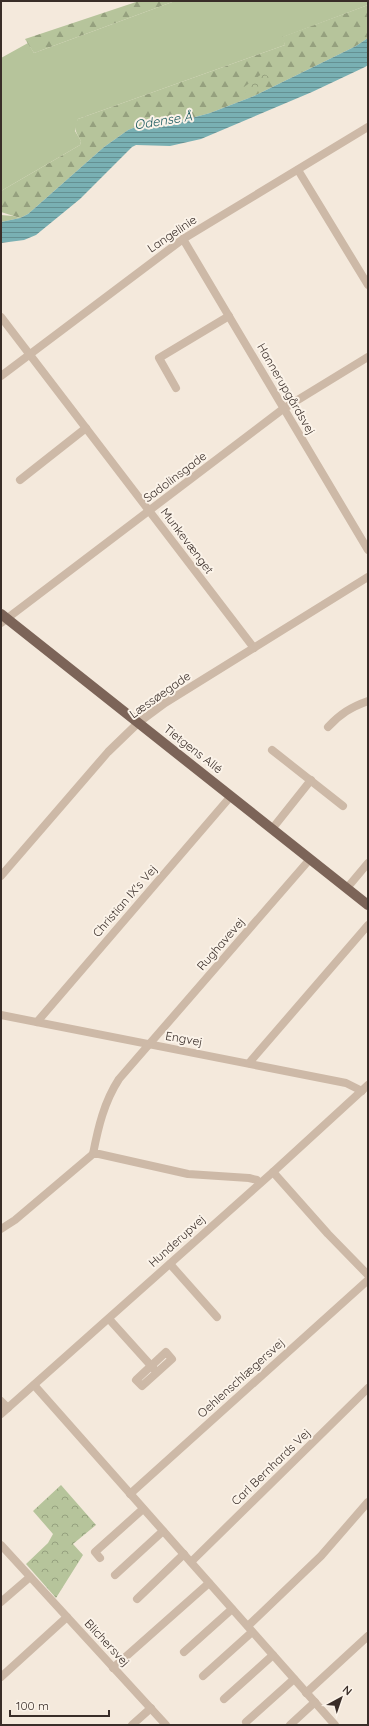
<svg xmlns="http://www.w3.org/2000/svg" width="369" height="1726" font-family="Quicksand,sans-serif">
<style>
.green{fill:#b6c49b}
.forest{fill:url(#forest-firs)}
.park{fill:url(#park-crowns)}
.water{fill:url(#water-rules)}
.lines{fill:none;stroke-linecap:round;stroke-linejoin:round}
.minor{stroke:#cdb9a7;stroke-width:8}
.major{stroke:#7c6458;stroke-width:10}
.labels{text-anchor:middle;stroke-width:4;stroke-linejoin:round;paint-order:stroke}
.street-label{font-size:12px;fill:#392d28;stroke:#fbf3e9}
.water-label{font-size:13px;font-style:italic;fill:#1a595e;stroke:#fbf3e9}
</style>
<defs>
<pattern id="forest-firs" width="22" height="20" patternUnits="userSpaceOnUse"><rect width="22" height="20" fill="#b6c49b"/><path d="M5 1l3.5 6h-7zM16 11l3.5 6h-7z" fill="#95a07e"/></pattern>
<pattern id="park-crowns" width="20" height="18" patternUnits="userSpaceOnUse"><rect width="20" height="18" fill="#b6c49b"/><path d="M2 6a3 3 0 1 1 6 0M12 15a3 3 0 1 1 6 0" fill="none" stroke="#95a07e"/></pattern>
<pattern id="water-rules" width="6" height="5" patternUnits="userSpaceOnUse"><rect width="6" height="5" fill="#79b0b3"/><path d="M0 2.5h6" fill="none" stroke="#649092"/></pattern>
</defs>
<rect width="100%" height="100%" fill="#f4e9dc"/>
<g class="green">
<polygon points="175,1 368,1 368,5 283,37 285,45 78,119 75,131 81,141 80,145 1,191 1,58 28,43 34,53"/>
<polygon points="1,215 13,216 20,218 1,222"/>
</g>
<g class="forest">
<polygon points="139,1 175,1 34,53 25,39"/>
<path d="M368 5V38L356 46 254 96 210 113 184 120 138 126 128 130 104 147 28 214 20 218 1 212V191L80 145 81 141C76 132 73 129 78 119L285 45 282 37Z"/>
</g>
<g class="park">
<polygon points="263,73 272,79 246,93 244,87"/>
<polygon points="61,1485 96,1525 73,1544 83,1555 56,1598 26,1564 48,1543 53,1534 33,1511"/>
</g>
<polygon class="water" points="368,38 368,65 365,67 312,92 201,139 170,146 136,145 132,147 80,199 36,235 24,240 1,243 1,222 20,218 28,214 104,147 128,130 138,126 184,120 210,113 254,96 356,46"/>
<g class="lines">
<g class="minor">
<polyline points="298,170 368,285"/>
<polyline points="183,239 368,550"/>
<polyline points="1,317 254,648"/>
<polyline points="1,376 183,239 368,127"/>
<polyline points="176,388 159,358 229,316"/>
<polyline points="20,480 86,428"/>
<polyline points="1,623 283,409 368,357"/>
<path d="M328 727C340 714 351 707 368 701"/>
<polyline points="272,750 343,806"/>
<polyline points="272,829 311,780"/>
<polyline points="1,876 108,752 138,723 165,703 368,577"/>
<polyline points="347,888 368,863"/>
<polyline points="1,1015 346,1083 362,1091"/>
<polyline points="37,1022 231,796"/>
<polyline points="249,1063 368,925"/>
<path d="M93 1154C98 1128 104 1102 119 1079L310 859"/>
<polyline points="273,1172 328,1234 368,1275"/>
<polyline points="1,1229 15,1220 93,1154 99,1154 188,1174 249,1178 257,1180 260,1183"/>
<polyline points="170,1264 217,1317"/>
<polyline points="109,1319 154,1369"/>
<polygon points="166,1352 172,1359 142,1386 136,1380"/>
<polyline points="34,1385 335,1725"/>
<polyline points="1,1401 8,1408"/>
<polyline points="1,1414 273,1172 368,1085"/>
<polyline points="130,1494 368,1280"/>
<polyline points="1,1545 166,1725"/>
<polyline points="100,1558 95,1552 143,1509"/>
<polyline points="191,1562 368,1388"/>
<polyline points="115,1575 163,1531"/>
<polyline points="137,1599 184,1554"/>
<polyline points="1,1602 30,1577"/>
<polyline points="248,1626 321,1556 368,1502"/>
<polyline points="184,1652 232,1609"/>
<polyline points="113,1668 209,1583"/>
<polyline points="203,1676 252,1632"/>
<polyline points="1,1677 67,1617"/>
<polyline points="306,1693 368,1636"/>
<polyline points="224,1699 273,1655"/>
<polyline points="246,1722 294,1679"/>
<polyline points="132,1725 151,1708"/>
<polyline points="290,1725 315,1702"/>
</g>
<polyline class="major" points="1,614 368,905"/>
</g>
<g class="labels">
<g class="street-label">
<text transform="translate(172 234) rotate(-34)" y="4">Langelinie</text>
<text transform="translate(286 389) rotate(60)" y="4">Hannerupgårdsvej</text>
<text transform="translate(175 477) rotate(-37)" y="4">Sadolinsgade</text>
<text transform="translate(187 541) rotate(53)" y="4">Munkevænget</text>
<text transform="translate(160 695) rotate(-35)" y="4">Læssøegade</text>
<text transform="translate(193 749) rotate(38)" y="4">Tietgens Allé</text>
<text transform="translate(125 901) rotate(-49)" y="4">Christian IX's Vej</text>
<text transform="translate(221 944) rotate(-49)" y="4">Rughavevej</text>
<text transform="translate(184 1039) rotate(10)" y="4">Engvej</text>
<text transform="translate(177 1241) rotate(-42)" y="4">Hunderupvej</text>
<text transform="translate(241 1378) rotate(-42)" y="4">Oehlenschlægersvej</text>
<text transform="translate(271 1467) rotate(-44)" y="4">Carl Bernhards Vej</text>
<text transform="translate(107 1643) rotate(47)" y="4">Blichersvej</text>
</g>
<g class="water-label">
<text transform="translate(163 120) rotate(-9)" y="5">Odense Å</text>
</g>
</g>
<rect width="369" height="1726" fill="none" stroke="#392d28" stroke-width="4"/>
<g transform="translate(341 1698) rotate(40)" stroke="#fbf3e9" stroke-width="3" paint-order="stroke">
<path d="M0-3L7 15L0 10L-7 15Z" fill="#392d28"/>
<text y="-6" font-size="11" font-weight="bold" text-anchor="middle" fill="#392d28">N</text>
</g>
<path d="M10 1710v6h99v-6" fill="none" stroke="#392d28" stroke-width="2"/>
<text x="16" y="1710" font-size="12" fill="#392d28" stroke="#fbf3e9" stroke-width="3" paint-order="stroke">100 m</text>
</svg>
